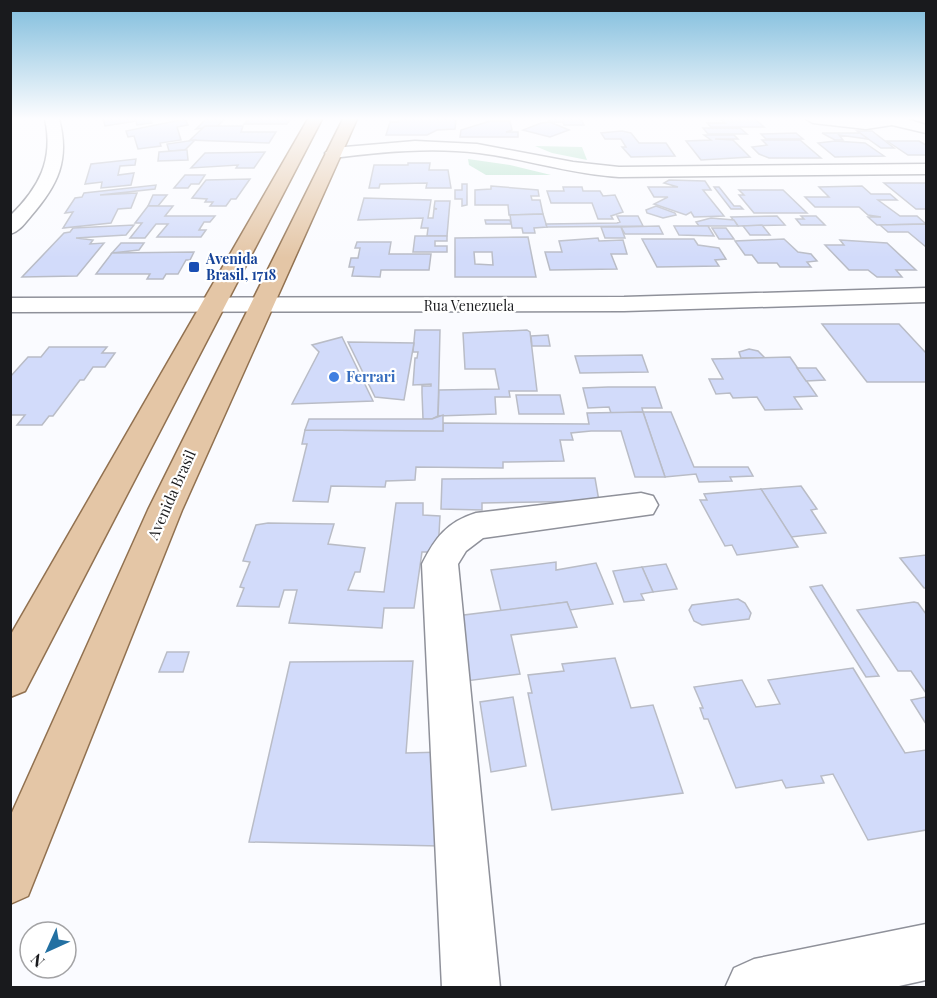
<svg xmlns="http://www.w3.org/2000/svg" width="937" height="998" font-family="'Playfair Display',serif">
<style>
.green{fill:#b3e1ca}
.building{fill:#d2dbfa;stroke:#b9bcc6;stroke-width:1.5;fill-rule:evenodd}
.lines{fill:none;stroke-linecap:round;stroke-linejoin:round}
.minor-casing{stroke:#8f919a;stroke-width:3}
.major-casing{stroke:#917150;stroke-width:3}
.minor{fill:#fff;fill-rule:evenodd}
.major{fill:#e4c6a6;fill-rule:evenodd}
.transit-dot{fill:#1a4fb4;stroke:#fff;stroke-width:2}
.shop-dot{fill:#3f7fe0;stroke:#fff;stroke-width:2}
.labels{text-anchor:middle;stroke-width:4.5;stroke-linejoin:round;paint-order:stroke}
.far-transit-label{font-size:14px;font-weight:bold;fill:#164399;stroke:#fff;text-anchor:start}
.far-street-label{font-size:14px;fill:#191a1d;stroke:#fff}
.shop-label{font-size:15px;font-weight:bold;fill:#366cbe;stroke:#fff;text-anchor:start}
.street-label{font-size:15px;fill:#191a1d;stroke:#fff}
</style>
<rect width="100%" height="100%" fill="#fafbff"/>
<g class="green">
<polygon points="535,146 582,147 587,160 552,153"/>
<polygon points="468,159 510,165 551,175 486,175 469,165"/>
</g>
<g class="building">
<polygon points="103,119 150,119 152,123 137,125 136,121 105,126"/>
<polygon points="185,119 188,125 177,127 181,140 160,143 161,146 138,149 134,136 128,137 126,131"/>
<polygon points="206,119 239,119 224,119 218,126 196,129"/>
<polygon points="249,119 290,119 287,124 244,124"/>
<polygon points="399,119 456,119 455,129 437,130 427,135 386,135 390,122 398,122"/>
<polygon points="548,119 581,119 584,125 564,125 563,122 552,122"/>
<polygon points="720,119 755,119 764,127 711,127 707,123 725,123"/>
<polygon points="490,121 510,121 512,130 506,132 518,132 518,137 460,137 461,130"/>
<polygon points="550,122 569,130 550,137 523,130 541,123"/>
<polygon points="205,126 243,126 241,132 276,132 269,143 190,140"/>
<polygon points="703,128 740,128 747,134 708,134"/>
<polygon points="622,131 631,133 639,143 666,143 675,156 631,157 622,147 626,147 621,139 605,139 601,133"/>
<polygon points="857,131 872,131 894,148 881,148"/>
<polygon points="796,133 803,139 766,139 761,134"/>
<polygon points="822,133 860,133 868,139 839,135 843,140 835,140"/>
<polygon points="704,135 734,135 738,139 715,139 733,140 750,157 701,160 686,141 711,140"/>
<polygon points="195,140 185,150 169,151 167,144"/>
<polygon points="762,140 800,140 821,158 769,158 759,154 752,147 767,145"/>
<polygon points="835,141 865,143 884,156 835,157 818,143"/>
<polygon points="887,141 919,141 926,145 926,155 908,155"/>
<polygon points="185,150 187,150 188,160 158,161 159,152"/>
<polygon points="265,152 254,168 236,168 238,165 191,168 205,153"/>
<polygon points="136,159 135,165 120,166 118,175 134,173 131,185 101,188 102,182 85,184 91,164"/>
<polygon points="408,163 430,163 429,170 448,170 451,188 426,188 427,183 380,184 379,188 369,188 374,165 408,165"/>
<polygon points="185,175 205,175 199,184 191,184 188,188 174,188"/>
<polygon points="250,179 236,199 231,199 226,206 210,206 213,202 205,202 207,199 192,198 206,180"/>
<polygon points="669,180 705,181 711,190 703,190 724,216 694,217 691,212 686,215 654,204 668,197 654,197 648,187 678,187 664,183"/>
<polygon points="884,183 926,183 926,209 916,209"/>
<polygon points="462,184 467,184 467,205 462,206 462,199 455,199 455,190 462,190"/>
<polygon points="156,185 155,189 100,195 137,193 131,208 118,209 111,223 63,228 73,212 65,213 75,198 82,197 84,193"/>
<polygon points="491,186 538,190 539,196 531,196 532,200 540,200 543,214 509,215 508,205 475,205 475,190 491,189"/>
<polygon points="862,186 871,194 890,194 897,200 878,200 900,216 917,216 926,224 877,225 868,217 881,217 868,215 859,207 815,207 805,197 829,197 819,187"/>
<polygon points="563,187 582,187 583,191 600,191 603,196 615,195 623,212 611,216 613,219 598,219 592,203 551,203 547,191 564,191"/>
<polygon points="714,187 719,187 734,206 740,206 743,209 731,209"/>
<polygon points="739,190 783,190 807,213 754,213 739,195 744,195"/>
<polygon points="153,195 167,195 158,206 148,206"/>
<polygon points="364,198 431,200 428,218 433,218 434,209 437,209 434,208 435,201 450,201 447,236 427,236 428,228 421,228 423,218 358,220"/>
<polygon points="148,206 173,206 165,216 215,216 210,222 204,222 199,230 206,230 201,237 157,237 168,224 156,224 145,238 130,238 142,223 135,223"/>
<polygon points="656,206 675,213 676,215 663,218 647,213 646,210"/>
<polygon points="543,214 547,227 534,228 535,233 523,233 522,228 512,228 510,215"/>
<polygon points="617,216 638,216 643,226 547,227 546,224 617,223 620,222"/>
<polygon points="777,216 785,225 738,226 731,217"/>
<polygon points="801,216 816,216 825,225 801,225 796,219 804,219"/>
<polygon points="711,218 734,220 738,226 699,226 696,222"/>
<polygon points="485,220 510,220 511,224 486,224"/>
<polygon points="926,224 926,247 908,232 888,232 880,225"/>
<polygon points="134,225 126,235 76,238 93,240 90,244 104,243 77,276 22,277 64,233 70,232 73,228"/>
<polygon points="762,225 770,235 750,235 743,226"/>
<polygon points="659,226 663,234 625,234 621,227"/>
<polygon points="674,226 708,226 714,236 679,235"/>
<polygon points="601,227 621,227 625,238 605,238"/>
<polygon points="712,228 726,228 734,239 719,239"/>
<polygon points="415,236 447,236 447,241 435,241 435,246 447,246 447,252 413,252"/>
<path d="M528 237 536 277H455V238ZM474 252H492L493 265 475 264Z"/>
<polygon points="598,238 599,241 623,240 627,254 611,254 617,269 550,270 545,252 562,252 559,241"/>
<polygon points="642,239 694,239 698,245 719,248 726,259 715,260 719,266 657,267"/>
<polygon points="784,239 798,252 811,254 817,261 807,262 811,267 780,267 777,263 758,263 752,255 745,255 735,241"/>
<polygon points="840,240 887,243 916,270 896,270 902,277 877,277 868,270 849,270 825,245 844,245"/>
<polygon points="357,242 391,242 389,254 431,254 429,270 381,270 380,277 352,276 354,267 349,267 351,258 358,258 360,248 355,248"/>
<polygon points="121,243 144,243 139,250 112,253"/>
<polygon points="194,252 190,260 186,260 178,274 166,274 163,279 147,279 150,274 96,274 112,253"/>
<polygon points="822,324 899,324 926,353 926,382 867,382"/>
<polygon points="415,330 440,330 438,416 432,419 423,419 422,393 422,386 431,386 431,384 413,385 415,358 417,358 418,352 413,352"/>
<polygon points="527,330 530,332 537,391 509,391 510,397 495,397 496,414 438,416 439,390 499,389 495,369 465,369 463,333"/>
<polygon points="548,335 550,346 532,346 531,336"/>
<polygon points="342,337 373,401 292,404 319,352 312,345"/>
<polygon points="348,342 414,343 404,400 375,397"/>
<polygon points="49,347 107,347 102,353 115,353 105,367 93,367 84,380 80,380 53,416 49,416 42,425 17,425 25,415 10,415 10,377 28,357 41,357"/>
<polygon points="749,349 758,351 765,358 741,358 739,352"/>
<polygon points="642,355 648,372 580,373 575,356"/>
<polygon points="790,357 817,396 794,397 802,409 765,410 757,397 733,398 730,393 716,394 709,379 723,379 712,359"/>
<polygon points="797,368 816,368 825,380 806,381"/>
<polygon points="608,387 655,387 662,408 642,408 643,412 618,413 611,413 609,407 588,408 583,388"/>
<polygon points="516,395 560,395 564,414 519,414"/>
<polygon points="643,412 671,412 694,467 748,467 753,476 730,477 732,481 699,482 696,474 665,477"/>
<polygon points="643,412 665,477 635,477 621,431 591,431 571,433 573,440 560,440 564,461 503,462 503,468 416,467 415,480 386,481 385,487 331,486 328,502 293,501 307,444 302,444 305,430 443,431 443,423 589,424 587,413"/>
<polygon points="443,415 443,431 305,430 309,419 432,419"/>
<polygon points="595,478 599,501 482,503 482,510 441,509 442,479"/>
<polygon points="801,486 817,509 811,510 826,533 791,537 761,489"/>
<polygon points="761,489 798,547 737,555 732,545 725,546 700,500 707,500 704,494"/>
<polygon points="396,503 423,503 423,515 440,516 438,552 422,552 414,608 384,608 382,628 289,623 297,590 284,590 279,607 237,606 244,588 240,587 250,562 243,561 256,525 268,523 334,524 328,544 365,548 360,572 355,572 348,590 384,592"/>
<polygon points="926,555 926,588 924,588 900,558"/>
<polygon points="556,562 556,570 596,563 613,604 570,610 567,602 501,611 491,570"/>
<polygon points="666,564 677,589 653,592 642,567"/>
<polygon points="642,567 653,592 641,594 644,600 624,602 613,571"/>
<polygon points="822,585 879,676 866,677 810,587"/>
<polygon points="738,599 745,603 751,613 749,619 702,625 694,621 689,610 692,605"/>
<polygon points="567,602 577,627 511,635 520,674 466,681 456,616"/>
<polygon points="914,602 918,603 926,614 926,724 911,700 926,697 926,693 911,671 898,671 857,610"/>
<polygon points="167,652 189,652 183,672 159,672"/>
<polygon points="615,658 631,708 653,705 683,793 552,810 528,693 532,693 528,675 564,671 562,664"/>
<polygon points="413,661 406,753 443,752 440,846 249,842 290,662"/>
<polygon points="853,668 905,753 926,750 926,830 868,840 833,774 821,776 824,783 786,788 782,780 736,788 708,719 704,719 700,708 703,708 694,687 742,680 756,707 780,704 768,680"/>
<polygon points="513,697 526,766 491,772 480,702"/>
</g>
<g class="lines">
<defs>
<g id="minor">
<path d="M45 119H59C70 160 58 185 31 216 25 223 20 231 10 234V216C39 188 54 160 45 119Z"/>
<polygon points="806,119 907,119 926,125 926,133 892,125 866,129 813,123"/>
<path d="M415 141 477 144 573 162 619 167 926 164V174L619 177C571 174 526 159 479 153 431 147 381 152 333 158L325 153 333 148Z"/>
<polygon points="926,288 926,302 624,311 10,312 10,298 624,297"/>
<path d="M641 493 653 496 658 505 653 514 483 538 466 551 458 564 500 988H442L422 564C435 538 447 522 476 513Z"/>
<polygon points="926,924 926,980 890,988 725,988 734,968 754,959"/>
</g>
<g id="major">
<polygon points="308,119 322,119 25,691 10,697 10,636"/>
<polygon points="343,119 357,119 182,510 28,896 10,904 10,817 148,510"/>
</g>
</defs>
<use href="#minor" class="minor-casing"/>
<use href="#major" class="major-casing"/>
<use href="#minor" class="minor"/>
<use href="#major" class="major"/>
</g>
<linearGradient id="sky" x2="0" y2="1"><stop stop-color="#7ebcdc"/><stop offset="0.46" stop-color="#fdfdff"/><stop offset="1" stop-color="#fdfdff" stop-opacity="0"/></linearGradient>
<rect width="937" height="258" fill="url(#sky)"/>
<rect class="transit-dot" x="188" y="261" width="12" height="12" rx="3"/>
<circle class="shop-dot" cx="334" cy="377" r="6"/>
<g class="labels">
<g class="far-transit-label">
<text x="206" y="264">Avenida<tspan x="206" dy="16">Brasil, 1718</tspan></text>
</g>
<g class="far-street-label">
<text x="469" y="311">Rua Venezuela</text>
</g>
<g class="shop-label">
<text x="346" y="382">Ferrari</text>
</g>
<g class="street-label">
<text transform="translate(172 495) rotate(-66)" y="5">Avenida Brasil</text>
</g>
</g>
<rect width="937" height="998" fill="none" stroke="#191a1d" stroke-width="24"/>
<g transform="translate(48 950) rotate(225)"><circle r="28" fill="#ffffff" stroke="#a3a3a5" stroke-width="1.5"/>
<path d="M0-4.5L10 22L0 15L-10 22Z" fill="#2370a2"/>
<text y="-9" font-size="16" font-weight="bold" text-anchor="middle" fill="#191a1d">N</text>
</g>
</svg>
